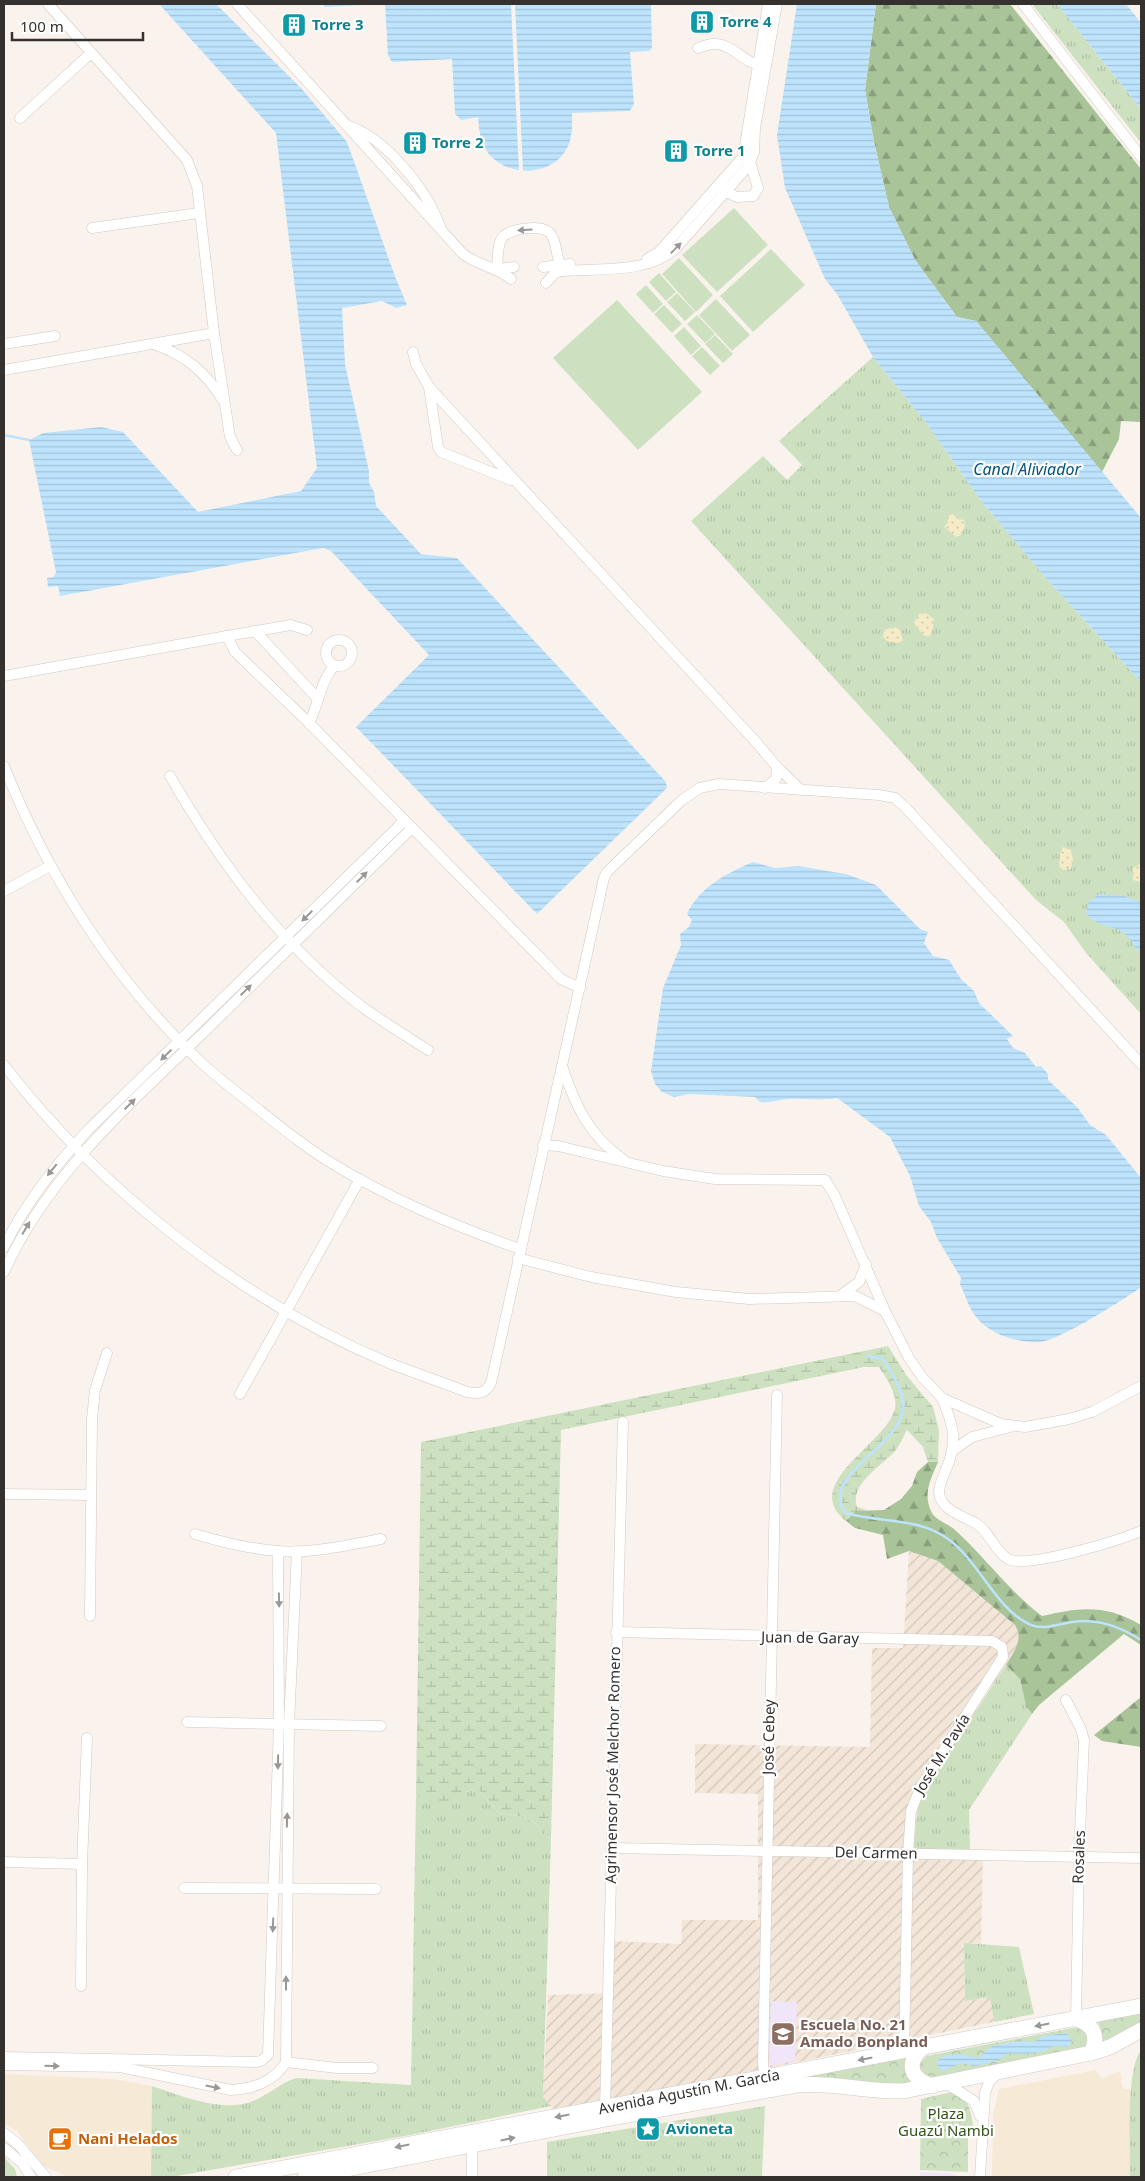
<svg xmlns="http://www.w3.org/2000/svg" width="1145" height="2181" font-family="'Noto Sans',sans-serif">
<style>
.commercial{fill:#f6e9d5}
.industrial{fill:url(#industrial-furrows)}
.education{fill:#f1e5fa}
.grass{fill:url(#grass-tufts)}
.forest{fill:url(#forest-firs)}
.wetland{fill:url(#wetland-marsh)}
.sand{fill:url(#sand-dots)}
.park{fill:url(#park-crowns)}
.pitch{fill:#cde1c1}
.water{fill:url(#water-rules)}
.pier{fill:#faf3ed}
.lines{fill:none;stroke-linecap:round;stroke-linejoin:round}
.stream{stroke:#bde3fd;stroke-width:2.5}
.minor-casing{stroke:#d0c9c3;stroke-width:11}
.secondary-casing{stroke:#d0c9c3;stroke-width:16}
.minor{stroke:#fff;stroke-width:10}
.secondary{stroke:#fff;stroke-width:15}
.oneway{fill:#9a9897}
.labels{text-anchor:middle;stroke-width:4.5;stroke-linejoin:round;paint-order:stroke}
.culture-label{font-size:15px;font-weight:bold;fill:#0d838f;stroke:#fff;text-anchor:start}
.street-label{font-size:15px;fill:#34312f;stroke:#fff}
.education-label{font-size:15px;font-weight:bold;fill:#785e54;stroke:#fff;text-anchor:start}
.park-label{font-size:15px;fill:#325418;stroke:#fff}
.food-label{font-size:15px;font-weight:bold;fill:#c56008;stroke:#fff;text-anchor:start}
.water-label{font-size:16px;font-style:italic;fill:#00557e;stroke:#fff}
</style>
<defs>
<pattern id="industrial-furrows" width="10" height="10" patternUnits="userSpaceOnUse" patternTransform="scale(1.25)"><rect width="10" height="10" fill="#f3e6d9"/><path d="M-1 1l2-2M0 10L10 0M9 11l2-2" fill="none" stroke="#d1c6bb"/></pattern>
<pattern id="grass-tufts" width="24" height="20" patternUnits="userSpaceOnUse" patternTransform="scale(1.25)"><rect width="24" height="20" fill="#cde1c1"/><path d="M3 7l-1-3M5 7V3M7 7l1-3M15 17l-1-3M17 17v-4M19 17l1-3" fill="none" stroke="#b1c2a6"/></pattern>
<pattern id="forest-firs" width="22" height="20" patternUnits="userSpaceOnUse" patternTransform="scale(1.25)"><rect width="22" height="20" fill="#a9c499"/><path d="M5 1l3.5 6h-7zM16 11l3.5 6h-7z" fill="#8aa07d"/></pattern>
<pattern id="wetland-marsh" width="20" height="14" patternUnits="userSpaceOnUse" patternTransform="scale(1.25)"><rect width="20" height="14" fill="#cde1c1"/><path d="M1 5h8M5 5V1M11 12h8M15 12V8" fill="none" stroke="#b1c2a6"/></pattern>
<pattern id="sand-dots" width="8" height="8" patternUnits="userSpaceOnUse" patternTransform="scale(1.25)"><rect width="8" height="8" fill="#f5ebc6"/><path d="M2 2h.1M6 6h.1" fill="none" stroke="#d3caaa" stroke-width="1.8" stroke-linecap="round"/></pattern>
<pattern id="park-crowns" width="20" height="18" patternUnits="userSpaceOnUse" patternTransform="scale(1.25)"><rect width="20" height="18" fill="#cde1c1"/><path d="M2 6a3 3 0 1 1 6 0M12 15a3 3 0 1 1 6 0" fill="none" stroke="#b1c2a6"/></pattern>
<pattern id="water-rules" width="6" height="5" patternUnits="userSpaceOnUse" patternTransform="scale(1.25)"><rect width="6" height="5" fill="#bde3fd"/><path d="M0 2.5h6" fill="none" stroke="#a3c3d9"/></pattern>
</defs>
<rect width="100%" height="100%" fill="#faf3ed"/>
<g class="commercial">
<polygon points="1096,2070 1102,2079 1120,2071 1123,2089 1131,2089 1130,2177 992,2177 993,2115 999,2089"/>
<polygon points="4,2074 113,2079 152,2086 151,2177 68,2177 43,2166 17,2131 4,2124"/>
</g>
<polygon class="industrial" points="909,1551 938,1561 1015,1625 1020,1632 1020,1641 1006,1665 924,1791 913,1850 983,1852 981,1944 964,1943 965,2001 990,1997 994,2022 615,2099 553,2109 543,2097 548,1995 610,1993 612,1941 681,1944 682,1920 758,1920 758,1794 695,1793 695,1744 870,1747 872,1648 903,1648"/>
<g class="education">
<polygon points="771,2001 797,2002 795,2061 769,2066"/>
<polygon points="920,2172 950,2173 960,2177 920,2177"/>
</g>
<g class="grass">
<polygon points="1032,4 1057,4 1141,109 1141,143"/>
<polygon points="873,357 927,424 982,502 1044,576 1141,682 1141,1014 1086,953 1064,922 1036,900 691,521 763,456 787,480 802,465 779,441"/>
<polygon points="1006,1665 1020,1679 1026,1706 1032,1714 969,1810 970,1851 913,1851 919,1801 924,1791"/>
<path d="M472 1789 480 1791 499 1813C525 1816 534 1819 551 1839L543 2097 551 2106 410 2135 171 2177H151L152 2086C182 2096 222 2113 253 2101 269 2095 281 2082 297 2078L411 2085 416 1795C434 1804 456 1800 472 1789Z"/>
<polygon points="964,1943 1019,1947 1034,2014 994,2022 990,1997 965,2001"/>
<path d="M1141 2050V2177H1130C1131 2148 1125 2072 1141 2050Z"/>
<polygon points="765,2106 762,2177 547,2177 547,2142"/>
<polygon points="4,2157 15,2169 17,2177 4,2177"/>
</g>
<g class="forest">
<polygon points="876,4 1010,4 1141,169 1141,422 1121,421 1119,439 1102,472 976,321 957,317 915,260 889,207 874,142 865,90"/>
<path d="M928 1462H938C931 1479 922 1494 932 1513 936 1520 948 1524 954 1529 985 1557 1009 1591 1042 1616 1080 1607 1106 1604 1141 1625V1645L1124 1634 1039 1705 1032 1714 1026 1706 1020 1679 1006 1665C1014 1651 1024 1640 1015 1625L938 1561 909 1551 887 1559 883 1535 855 1528 846 1521 855 1511 884 1510 901 1499 912 1486 917 1472Z"/>
<polygon points="1141,1697 1141,1747 1102,1741 1094,1735"/>
</g>
<path class="wetland" d="M888 1346 907 1376 933 1407 939 1430 938 1462H928L923 1447 907 1430C903 1437 900 1445 895 1451 882 1466 849 1484 857 1507L870 1511H855L846 1521C799 1484 885 1445 895 1409 898 1394 886 1378 879 1367H864L561 1430 551 1839C534 1819 525 1816 499 1813L480 1791 472 1789C450 1804 440 1807 416 1795L421 1442Z"/>
<g class="sand">
<polygon points="953,514 958,519 964,520 965,526 960,536 956,537 944,527 948,522 947,516"/>
<polygon points="926,613 934,619 932,633 929,637 923,635 914,623 919,614"/>
<path d="M888 627 892 629 896 627 900 630 903 641C895 644 889 644 883 637L884 632Z"/>
<polygon points="1063,847 1071,850 1073,860 1071,869 1063,870 1059,866 1060,854"/>
<polygon points="1141,863 1141,882 1133,880 1133,868"/>
</g>
<g class="park">
<polygon points="1141,2011 1141,2025 1103,2042 1101,2029 1097,2021"/>
<polygon points="1078,2027 1088,2031 1089,2044 1084,2048 929,2078 920,2071 920,2064 926,2056"/>
<polygon points="906,2056 914,2083 903,2086 829,2077 794,2078"/>
<path d="M952 2092C971 2101 970 2109 974 2129L968 2137V2172L920 2170 921 2099Z"/>
</g>
<g class="pitch">
<polygon points="734,208 768,245 717,292 682,255"/>
<polygon points="771,249 805,285 753,332 720,296"/>
<polygon points="679,258 713,295 696,312 662,274"/>
<polygon points="659,273 676,292 666,301 649,282"/>
<polygon points="646,285 663,304 653,313 636,294"/>
<polygon points="677,293 695,312 685,321 667,302"/>
<polygon points="716,299 750,335 732,351 699,315"/>
<polygon points="617,300 702,392 638,450 553,358"/>
<polygon points="664,305 682,324 672,333 654,314"/>
<polygon points="697,315 715,334 705,343 687,324"/>
<polygon points="684,327 701,346 691,355 674,336"/>
<polygon points="715,335 733,354 723,363 705,344"/>
<polygon points="702,347 720,366 710,375 692,356"/>
</g>
<g class="water">
<polygon points="159,4 216,4 301,88 347,142 396,279 407,305 396,308 382,301 342,308 345,364 369,471 369,483 374,492 376,506 421,554 457,558 666,782 667,788 537,914 356,727 429,655 331,551 323,548 60,596 58,586 48,587 47,578 54,577 56,572 29,440 43,433 101,427 123,432 198,512 301,491 317,468 276,133"/>
<path d="M323 4H651L652 48 649 51 630 52 634 104 630 111 572 113C572 125 573 137 567 148 552 178 504 178 486 150 480 140 479 129 478 117L461 120 455 114 452 59 392 62 388 55 385 4 325 7Z"/>
<polygon points="797,4 876,4 865,90 874,142 889,207 915,260 957,317 976,321 1141,518 1141,682 1044,576 982,502 927,424 873,357 837,294 825,279 785,188 777,135"/>
<polygon points="1057,4 1126,4 1141,23 1141,109"/>
<path d="M753 862 775 868 799 866 827 871 846 874 876 885 920 929 928 932 924 943 933 956 949 960 961 979 974 991 979 1003 1013 1036 1007 1039 1013 1048 1025 1053 1036 1067 1041 1066 1048 1074V1080L1078 1108 1090 1125 1106 1135 1141 1178 1140 1288C1121 1301 1059 1341 1039 1342 1018 1343 991 1335 977 1318 969 1309 965 1294 960 1284L961 1278 937 1238 931 1222 919 1206 910 1176 890 1137 837 1098C820 1101 805 1098 788 1099 778 1100 770 1103 760 1102L755 1097 689 1094 674 1097 662 1092 655 1084 651 1071 663 988 681 945 680 934 689 927 692 920 687 914C700 887 725 874 753 862Z"/>
<path d="M1100 894 1124 896 1141 902V954C1134 948 1131 938 1124 933 1111 924 1095 927 1086 913L1089 901Z"/>
<path d="M1067 2033 1072 2042 1067 2047C1048 2044 1054 2049 1040 2052 1029 2054 1020 2054 1008 2053L999 2060 975 2066 962 2063 942 2071 937 2065 938 2060 944 2056 959 2054 978 2058 992 2046 1020 2041 1034 2042 1043 2036Z"/>
</g>
<polygon class="pier" points="511,4 515,4 523,171 519,171"/>
<g class="lines">
<g class="stream">
<polyline points="4,435 29,440"/>
<path d="M867 1356 883 1359C891 1371 901 1387 903 1401 910 1444 815 1475 846 1513 880 1523 918 1517 948 1539 979 1561 996 1609 1029 1624 1043 1631 1058 1624 1073 1622 1099 1618 1120 1627 1141 1640"/>
</g>
<defs>
<g id="minor">
<path d="M237 4 462 253C477 266 496 266 511 279"/>
<polyline points="1023,4 1141,157"/>
<path d="M698 48C704 46 711 43 717 44 734 45 745 65 763 65"/>
<polyline points="20,118 91,53"/>
<path d="M346 125C386 137 428 191 441 229"/>
<polyline points="720,189 737,197 753,196 758,188 749,159"/>
<polyline points="92,228 199,213"/>
<polyline points="647,259 659,252 743,157 768,4"/>
<polyline points="543,267 570,264"/>
<path d="M497 269C498 260 497 245 502 238 509 228 542 224 550 233 558 243 556 259 562 271"/>
<polyline points="497,269 514,267"/>
<path d="M546 283 555 273 562 271C598 268 648 274 676 248L749 165 754 152 755 128 777 4"/>
<polyline points="214,333 230,437 237,450"/>
<polyline points="4,344 55,336"/>
<path d="M156 345C185 355 206 372 222 399"/>
<polyline points="413,352 416,364 429,387 438,447 441,452 511,480"/>
<polyline points="4,370 214,333 197,186 187,160 48,4"/>
<polyline points="429,387 756,742 777,767"/>
<polyline points="307,630 291,625 227,636 235,652 309,723 561,979 580,988"/>
<polyline points="255,631 318,699"/>
<circle cx="339" cy="653" r="13"/>
<polyline points="4,676 227,636"/>
<path d="M309 723C319 704 319 686 333 667"/>
<path d="M4 766C49 878 116 984 205 1066 222 1081 240 1095 258 1109 283 1129 309 1150 338 1167 395 1201 457 1227 520 1249"/>
<path d="M170 776C221 864 279 943 361 1006 383 1022 406 1036 428 1050"/>
<polyline points="765,788 776,779 777,767 801,790"/>
<polyline points="4,891 50,866"/>
<path d="M4 1065C100 1190 243 1302 389 1363 415 1373 441 1382 467 1392 479 1394 485 1394 491 1383L604 878 607 872 682 800 700 788 719 784 879 795 895 798 905 807 1141 1064"/>
<path d="M562 1066C575 1105 589 1136 624 1160"/>
<polyline points="543,1145 558,1146 663,1171 715,1179 825,1180 835,1196 885,1311 909,1358 922,1377 942,1398 1001,1424 1025,1427 1069,1419 1092,1412 1141,1386"/>
<path d="M4 1247C26 1202 55 1166 89 1129L404 821"/>
<polyline points="518,1258 591,1277 676,1292 749,1299 855,1296 885,1311"/>
<path d="M4 1272C47 1176 127 1107 201 1035 271 966 342 897 412 828"/>
<polyline points="841,1295 859,1282 866,1264"/>
<polyline points="240,1394 360,1179"/>
<path d="M942 1398C953 1424 958 1440 947 1467 944 1475 939 1484 939 1492 940 1510 963 1516 975 1523 990 1531 994 1551 1008 1559 1027 1569 1120 1540 1141 1531"/>
<polyline points="954,1450 972,1437 1010,1427"/>
<polyline points="4,1494 91,1495"/>
<path d="M195 1534C221 1542 250 1549 278 1551 311 1554 348 1545 381 1539"/>
<polyline points="90,1616 92,1419 95,1390 107,1353"/>
<polyline points="616,1632 992,1641 1002,1647 1003,1657 921,1786 911,1811 908,1854 904,2051"/>
<polyline points="1066,1700 1081,1729 1084,1740 1079,1857 1076,2019"/>
<polyline points="187,1722 381,1726"/>
<polyline points="611,1848 1141,1858"/>
<polyline points="4,1862 82,1864"/>
<polyline points="184,1888 376,1889"/>
<polyline points="81,1986 82,1864 87,1738"/>
<polyline points="4,2057 256,2062 261,2061 268,2055 279,1724 278,1551"/>
<polyline points="286,2062 337,2068 373,2068"/>
<path d="M4 2065 120 2067 231 2090C253 2089 275 2081 286 2062L289 1724 297 1551"/>
<polyline points="768,2082 765,2078 763,2064 777,1395"/>
<polyline points="946,2083 974,2101 980,2116"/>
<polyline points="605,2108 623,1422"/>
<polyline points="4,2133 17,2143 46,2177"/>
<polyline points="472,2146 472,2177"/>
<polyline points="4,2148 22,2163 31,2177"/>
<polyline points="980,2177 985,2093 989,2082 998,2073"/>
</g>
<g id="secondary">
<path d="M1076 2019C1094 2025 1099 2036 1091 2053"/>
<path d="M922 2048C905 2065 911 2078 932 2086"/>
<polyline points="236,2177 1141,2006"/>
<path d="M305 2177 606 2119 797 2085C833 2082 867 2092 903 2091L1091 2053 1110 2047 1141 2030"/>
</g>
</defs>
<use href="#minor" class="minor-casing"/>
<use href="#secondary" class="secondary-casing"/>
<use href="#minor" class="minor"/>
<use href="#secondary" class="secondary"/>
</g>
<defs><path id="oneway-solid" d="M-6-.8H1V-3.2L6.5 0L1 3.2V.8H-6Z" transform="scale(1.25)"/></defs>
<g class="oneway">
<use href="#oneway-solid" transform="translate(525 230) rotate(176)"/>
<use href="#oneway-solid" transform="translate(676 248) rotate(-46)"/>
<use href="#oneway-solid" transform="translate(362 877) rotate(-45)"/>
<use href="#oneway-solid" transform="translate(307 916) rotate(135)"/>
<use href="#oneway-solid" transform="translate(246 990) rotate(-44)"/>
<use href="#oneway-solid" transform="translate(166 1055) rotate(136)"/>
<use href="#oneway-solid" transform="translate(130 1104) rotate(-44)"/>
<use href="#oneway-solid" transform="translate(52 1170) rotate(129)"/>
<use href="#oneway-solid" transform="translate(26 1228) rotate(-59)"/>
<use href="#oneway-solid" transform="translate(279 1600) rotate(89)"/>
<use href="#oneway-solid" transform="translate(278 1762) rotate(91)"/>
<use href="#oneway-solid" transform="translate(287 1820) rotate(-89)"/>
<use href="#oneway-solid" transform="translate(273 1925) rotate(92)"/>
<use href="#oneway-solid" transform="translate(286 1983) rotate(-90)"/>
<use href="#oneway-solid" transform="translate(1042 2025) rotate(169)"/>
<use href="#oneway-solid" transform="translate(865 2059) rotate(169)"/>
<use href="#oneway-solid" transform="translate(52 2066) rotate(1)"/>
<use href="#oneway-solid" transform="translate(213 2087) rotate(11)"/>
<use href="#oneway-solid" transform="translate(562 2116) rotate(169)"/>
<use href="#oneway-solid" transform="translate(508 2139) rotate(-12)"/>
<use href="#oneway-solid" transform="translate(402 2146) rotate(169)"/>
</g>
<defs>
<symbol id="building-square" viewBox="-11 -11 22 22"><rect x="-9" y="-9" width="18" height="18" rx="4" fill="#0f9aa8" stroke="#fff"/><path d="M-4-6H4V6H1V3H-1V6H-4ZM-2.5-4.3h1.7v1.8h-1.7ZM.8-4.3h1.7v1.8H.8ZM-2.5-1h1.7V.8h-1.7ZM.8-1h1.7V.8H.8Z" fill="#fff"/></symbol>
<symbol id="school-square" viewBox="-11 -11 22 22"><rect x="-9" y="-9" width="18" height="18" rx="4" fill="#8d6e63" stroke="#fff"/><path d="M0-5L7-2L0 1L-7-2ZM-4 1L0 2.5L4 1V4Q0 6-4 4Z" fill="#fff"/></symbol>
<symbol id="sight-square" viewBox="-11 -11 22 22"><rect x="-9" y="-9" width="18" height="18" rx="4" fill="#0f9aa8" stroke="#fff"/><path d="M0-6L1.8-2.2L6-1.7L2.9 1.2L3.7 5.4L0 3.3L-3.7 5.4L-2.9 1.2L-6-1.7L-1.8-2.2Z" fill="#fff"/></symbol>
<symbol id="cafe-square" viewBox="-11 -11 22 22"><rect x="-9" y="-9" width="18" height="18" rx="4" fill="#e8710a" stroke="#fff"/><path d="M-5.5-4.5H6V0H3Q3 3.5 0 3.5H-2.5Q-5.5 3.5-5.5 0ZM3-3.2v2h1.7v-2ZM-6 4.5H4V6H-6Z" fill="#fff"/></symbol>
</defs>
<g fill-rule="evenodd">
<use href="#building-square" x="688" y="8" width="28" height="28"/>
<use href="#building-square" x="280" y="11" width="28" height="28"/>
<use href="#building-square" x="401" y="129" width="28" height="28"/>
<use href="#building-square" x="662" y="137" width="28" height="28"/>
<use href="#school-square" x="769" y="2020" width="28" height="28"/>
<use href="#sight-square" x="634" y="2115" width="28" height="28"/>
<use href="#cafe-square" x="46" y="2125" width="28" height="28"/>
</g>
<g class="labels">
<g class="culture-label">
<text x="720" y="27">Torre 4</text>
<text x="312" y="30">Torre 3</text>
<text x="432" y="148">Torre 2</text>
<text x="694" y="156">Torre 1</text>
<text x="666" y="2134">Avioneta</text>
</g>
<g class="street-label">
<text transform="translate(810 1638) rotate(1)" y="5">Juan de Garay</text>
<text transform="translate(769 1737) rotate(-89)" y="5">José Cebey</text>
<text transform="translate(942 1754) rotate(-58)" y="5">José M. Pavía</text>
<text transform="translate(613 1765) rotate(-89)" y="5">Agrimensor José Melchor Romero</text>
<text transform="translate(876 1853) rotate(1)" y="5">Del Carmen</text>
<text transform="translate(1079 1857) rotate(-88)" y="5">Rosales</text>
<text transform="translate(689 2092) rotate(-11)" y="5">Avenida Agustín M. García</text>
</g>
<g class="education-label">
<text x="800" y="2030">Escuela No. 21<tspan x="800" dy="17">Amado Bonpland</tspan></text>
</g>
<g class="park-label">
<text x="946" y="2119">Plaza<tspan x="946" dy="17">Guazú Nambi</tspan></text>
</g>
<g class="food-label">
<text x="78" y="2144">Nani Helados</text>
</g>
<g class="water-label">
<text x="1027" y="475">Canal Aliviador</text>
</g>
</g>
<rect width="1145" height="2181" fill="none" stroke="#34312f" stroke-width="10"/>
<path d="M12 32v8h131v-8" fill="none" stroke="#34312f" stroke-width="2.5"/>
<text x="20" y="32" font-size="15" fill="#34312f" stroke="#ffffff" stroke-width="4" paint-order="stroke">100 m</text>
</svg>
